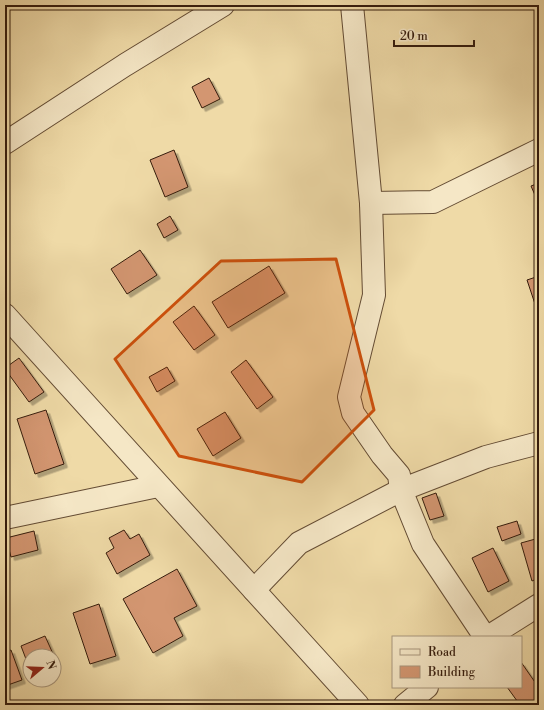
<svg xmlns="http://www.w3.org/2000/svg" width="544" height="710" font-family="'Libre Bodoni',serif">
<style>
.building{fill:#d39671;stroke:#351c0d;filter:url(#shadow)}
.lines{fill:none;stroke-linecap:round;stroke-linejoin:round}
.minor-casing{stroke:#644c34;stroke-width:24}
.minor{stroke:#f5e7c6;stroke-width:22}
.marked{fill:#cd500c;fill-opacity:0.2;stroke:#cd500c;stroke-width:3;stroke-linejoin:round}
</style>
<defs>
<filter id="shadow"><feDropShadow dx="3.5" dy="3.5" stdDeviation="0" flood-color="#0004"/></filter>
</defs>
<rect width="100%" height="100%" fill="#efdaa7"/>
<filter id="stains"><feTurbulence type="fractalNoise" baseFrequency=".005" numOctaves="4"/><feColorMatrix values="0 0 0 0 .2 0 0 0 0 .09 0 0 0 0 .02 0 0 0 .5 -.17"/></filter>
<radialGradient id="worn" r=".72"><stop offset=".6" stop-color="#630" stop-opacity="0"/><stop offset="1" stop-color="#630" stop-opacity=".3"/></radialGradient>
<g class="building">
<polygon points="209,78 220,99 202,108 192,87"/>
<polygon points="174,150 188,187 165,197 150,160"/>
<polygon points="539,183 539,202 538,202 531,186"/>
<polygon points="170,216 178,230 164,238 157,224"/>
<polygon points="140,250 157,275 127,294 111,269"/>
<polygon points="269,266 285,293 228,328 212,302"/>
<polygon points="539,276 539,303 535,304 527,280"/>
<polygon points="194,306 215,335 194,350 173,322"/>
<polygon points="19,358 44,392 29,402 5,369 5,368"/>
<polygon points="246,360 273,397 257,409 231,372"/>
<polygon points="167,367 175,381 157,392 149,377"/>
<polygon points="46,410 64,464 35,474 17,419"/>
<polygon points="225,412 241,438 213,456 197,429"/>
<polygon points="436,493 444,516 430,520 422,498"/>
<polygon points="517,521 521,534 502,541 497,527"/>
<polygon points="124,530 130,539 139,534 150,555 117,574 106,553 114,548 109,538"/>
<polygon points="34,531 38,550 11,557 6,538"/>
<polygon points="539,538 539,578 532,581 521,543"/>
<polygon points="493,548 509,581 488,592 472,558"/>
<polygon points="177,569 197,606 174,618 183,636 153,653 123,599"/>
<polygon points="99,604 116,656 90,664 73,613"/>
<polygon points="45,636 54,656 30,656 29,667 21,646"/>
<polygon points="11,650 22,680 5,686 5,652"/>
<polygon points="521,662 539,688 539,705 520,705 507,687 521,687"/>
</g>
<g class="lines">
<defs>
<g id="minor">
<polyline points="352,5 371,203 374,295 349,397 353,413 382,455 399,475 401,490 423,544 485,637"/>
<polyline points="5,143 125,65 223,5"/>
<polyline points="371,203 433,202 539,150"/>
<polyline points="5,315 358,705"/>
<polyline points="5,518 158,486"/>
<polyline points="254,590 299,543 401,490 486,457 539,443"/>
<polyline points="488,637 539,605"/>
<polyline points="405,705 427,687"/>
</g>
</defs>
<use href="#minor" class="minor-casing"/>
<use href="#minor" class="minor"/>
</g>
<path class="marked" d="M336 259 374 410 302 482 179 456 115 359 221 261Z"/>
<rect width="544" height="710" fill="none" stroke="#efdaa7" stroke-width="20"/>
<rect x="6" y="6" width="532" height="698" fill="none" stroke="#351c0d" stroke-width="2"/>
<rect x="10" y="10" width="524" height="690" fill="none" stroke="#351c0d"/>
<rect x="392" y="636" width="130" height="52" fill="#f5e7c6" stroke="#a8967c"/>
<rect x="400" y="649" width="20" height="6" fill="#f5e7c6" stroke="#a8967c"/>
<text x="428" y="656" font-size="12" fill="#351c0d">Road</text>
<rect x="400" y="666" width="20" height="12" fill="#d39671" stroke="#a8967c"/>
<text x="428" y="676" font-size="12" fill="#351c0d">Building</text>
<g transform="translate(42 668) rotate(71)"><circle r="19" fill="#f5e7c6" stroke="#a8967c"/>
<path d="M0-3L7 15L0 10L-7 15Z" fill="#8f2418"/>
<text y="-6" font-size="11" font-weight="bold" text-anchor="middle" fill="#351c0d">N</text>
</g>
<path d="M394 40v6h80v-6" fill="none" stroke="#351c0d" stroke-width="2"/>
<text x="400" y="40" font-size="12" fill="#351c0d" stroke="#f5e7c6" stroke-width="3" paint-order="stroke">20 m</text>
<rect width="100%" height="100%" filter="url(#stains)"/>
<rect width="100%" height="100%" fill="url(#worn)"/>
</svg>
